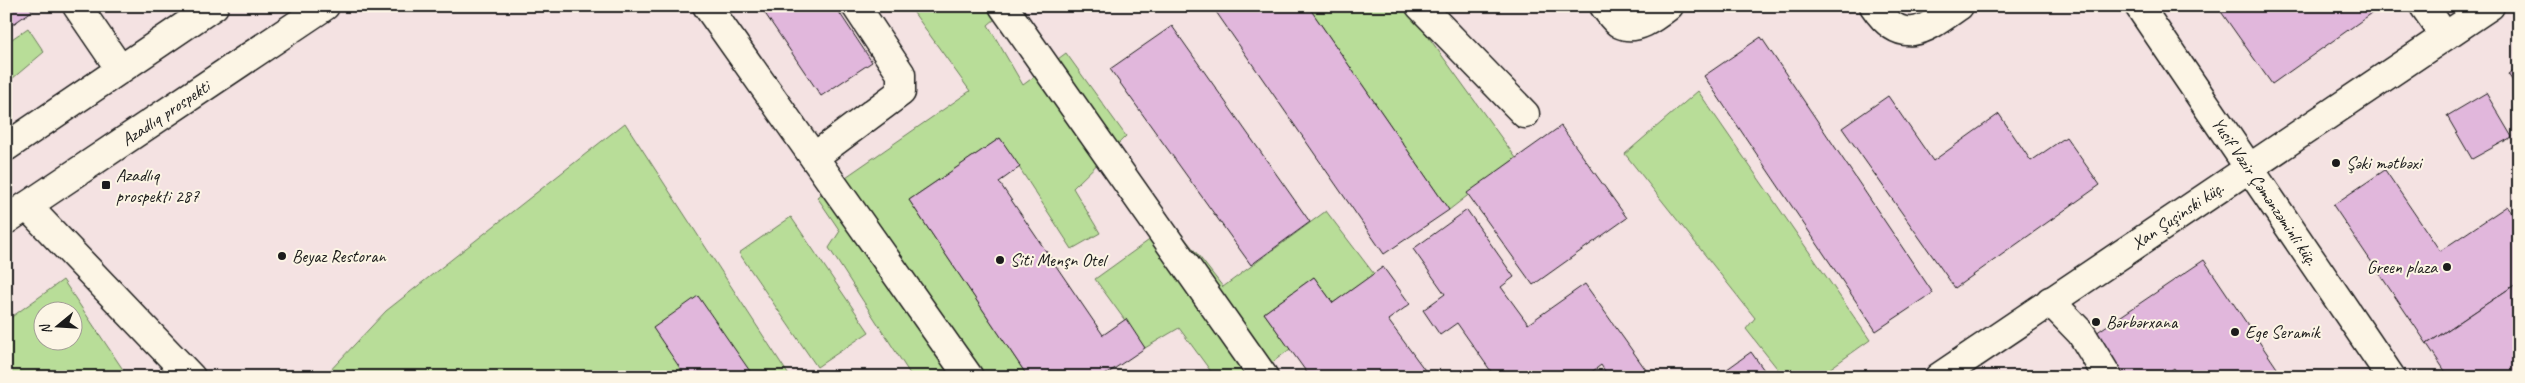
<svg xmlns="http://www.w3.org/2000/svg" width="2525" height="383" font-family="Caveat,sans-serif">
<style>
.green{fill:#b8dd98;stroke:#6a7c5a;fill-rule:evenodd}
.building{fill:#e1b7dc;stroke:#1c1c1c}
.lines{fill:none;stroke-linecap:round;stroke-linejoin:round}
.minor-casing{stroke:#1c1c1c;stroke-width:31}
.major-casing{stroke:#1c1c1c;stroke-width:31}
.minor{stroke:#fcf5e5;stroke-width:28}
.major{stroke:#fcf5e5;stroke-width:28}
.poi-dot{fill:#1c1c1c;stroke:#fcf5e5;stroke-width:2}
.labels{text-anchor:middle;stroke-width:4;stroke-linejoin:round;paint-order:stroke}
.street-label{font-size:18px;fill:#1c1c1c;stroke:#fcf5e5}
.poi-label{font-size:18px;fill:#1c1c1c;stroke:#fcf5e5;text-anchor:start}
</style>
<rect width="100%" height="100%" fill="#f4e2e2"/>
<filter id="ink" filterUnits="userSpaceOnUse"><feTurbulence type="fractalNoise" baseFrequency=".02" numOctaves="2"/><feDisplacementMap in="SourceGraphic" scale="10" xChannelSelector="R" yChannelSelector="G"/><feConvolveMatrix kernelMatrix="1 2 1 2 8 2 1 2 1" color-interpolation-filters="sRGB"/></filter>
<g filter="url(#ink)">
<g class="green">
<polygon points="909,6 1010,6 988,25 1023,85 1066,53 1126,136 1073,188 1100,233 1072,249 1000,138 909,200 1028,377 912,377 829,248 840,231 817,197 970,91"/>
<polygon points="1308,6 1406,6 1516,158 1449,210"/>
<polygon points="28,28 44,52 6,84 6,43"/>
<polygon points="1698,91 1870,340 1818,377 1784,377 1746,329 1755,318 1625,154"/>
<polygon points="625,123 790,377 324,377 386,311"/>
<polygon points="1326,211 1374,274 1333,303 1314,277 1264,313 1290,349 1253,377 1215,377 1179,328 1145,348 1095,279 1173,223 1223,287"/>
<polygon points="791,217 869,332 817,367 739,253"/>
<path d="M63 280 128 377H6V321ZM72 310V340H42V310Z"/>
</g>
<g class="building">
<polygon points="6,6 29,6 32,11 6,29"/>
<polygon points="760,6 835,6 872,62 821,96"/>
<polygon points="1212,6 1308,6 1449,210 1384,254"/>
<polygon points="2217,6 2382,6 2272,84"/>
<polygon points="1172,26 1310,222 1251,265 1110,69"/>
<polygon points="1761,37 1933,293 1876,331 1704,76"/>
<polygon points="2519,66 2519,90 2508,74"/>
<polygon points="2486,93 2512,137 2472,159 2447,116"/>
<polygon points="1888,96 1933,161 1999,114 2031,161 2066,137 2100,185 1955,288 1842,128"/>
<polygon points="1561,126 1627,218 1533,285 1467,193"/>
<polygon points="1000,138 1020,167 999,182 1103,335 1126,319 1145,348 1102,377 1028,377 909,200"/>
<polygon points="2385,170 2440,251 2507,206 2519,223 2519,282 2427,344 2333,205"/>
<polygon points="1467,210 1514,277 1501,287 1528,324 1585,284 1651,377 1609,377 1601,365 1585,377 1495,377 1457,323 1440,335 1423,310 1445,294 1413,249"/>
<polygon points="2204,260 2283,377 2180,377 2174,368 2162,377 2121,377 2093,335"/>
<polygon points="1383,267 1410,304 1388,320 1430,377 1310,377 1264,313 1314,277 1333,303"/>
<polygon points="2519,282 2519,377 2449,377 2427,344"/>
<polygon points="698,296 754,377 686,377 653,328"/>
<polygon points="1751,352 1769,377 1716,377"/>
</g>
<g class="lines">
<defs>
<g id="minor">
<polyline points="77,6 120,69"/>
<polyline points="707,6 969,377"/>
<polyline points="1003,6 1264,377"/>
<polyline points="1420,6 1525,114"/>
<path d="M1604 6C1608 11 1614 21 1620 24 1637 32 1656 16 1669 6"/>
<path d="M1874 6C1903 49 1926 29 1959 6"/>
<polyline points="2424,6 2445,36"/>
<polyline points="814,157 901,92 901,74 856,6"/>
<polyline points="27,206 191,377"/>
<polyline points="2050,301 2081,333 2108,377"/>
<path id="s1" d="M1939 377C2122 252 2306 129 2490 6"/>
</g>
<g id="major">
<path id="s2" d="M2139 6 2391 377"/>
<polyline points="6,147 214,6"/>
<path id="s3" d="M6 220 325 6"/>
</g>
</defs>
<use href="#minor" class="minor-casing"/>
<use href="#major" class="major-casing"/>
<use href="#minor" class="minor"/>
<use href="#major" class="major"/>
</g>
</g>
<g class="poi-dot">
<circle cx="2336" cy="163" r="5"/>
<rect x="101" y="180" width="10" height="10" rx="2.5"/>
<circle cx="282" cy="256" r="5"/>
<circle cx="1000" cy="260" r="5"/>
<circle cx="2447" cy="267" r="5"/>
<circle cx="2096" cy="322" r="5"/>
<circle cx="2235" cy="332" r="5"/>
</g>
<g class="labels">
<g class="street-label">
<text dy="6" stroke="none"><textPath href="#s3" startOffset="192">Azadlıq prospekti</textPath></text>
<text dy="6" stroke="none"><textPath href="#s2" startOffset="224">Yusif Vəzir Çəmənzəminli küç.</textPath></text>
<text dy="6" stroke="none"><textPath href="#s1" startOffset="288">Xan Şuşinski küç.</textPath></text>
</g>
<g class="poi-label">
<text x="2346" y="169">Şəki mətbəxi</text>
<text x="116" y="181">Azadlıq<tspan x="116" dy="21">prospekti 287</tspan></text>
<text x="292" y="262">Beyaz Restoran</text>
<text x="1010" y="266">Siti Menşn Otel</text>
<text x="2437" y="273" text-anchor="end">Green plaza</text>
<text x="2106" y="328">Bərbərxana</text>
<text x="2245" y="338">Ege Seramik</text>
</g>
</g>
<rect width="2525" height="383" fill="none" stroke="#fcf5e5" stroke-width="25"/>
<rect x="12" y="12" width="2500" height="358" fill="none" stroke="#1c1c1c" stroke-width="2" filter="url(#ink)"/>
<g transform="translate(58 326) rotate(252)"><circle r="24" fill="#fcf5e5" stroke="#a29e95"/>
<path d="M0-4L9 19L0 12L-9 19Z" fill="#1c1c1c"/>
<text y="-8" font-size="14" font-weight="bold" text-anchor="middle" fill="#1c1c1c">N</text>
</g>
</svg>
